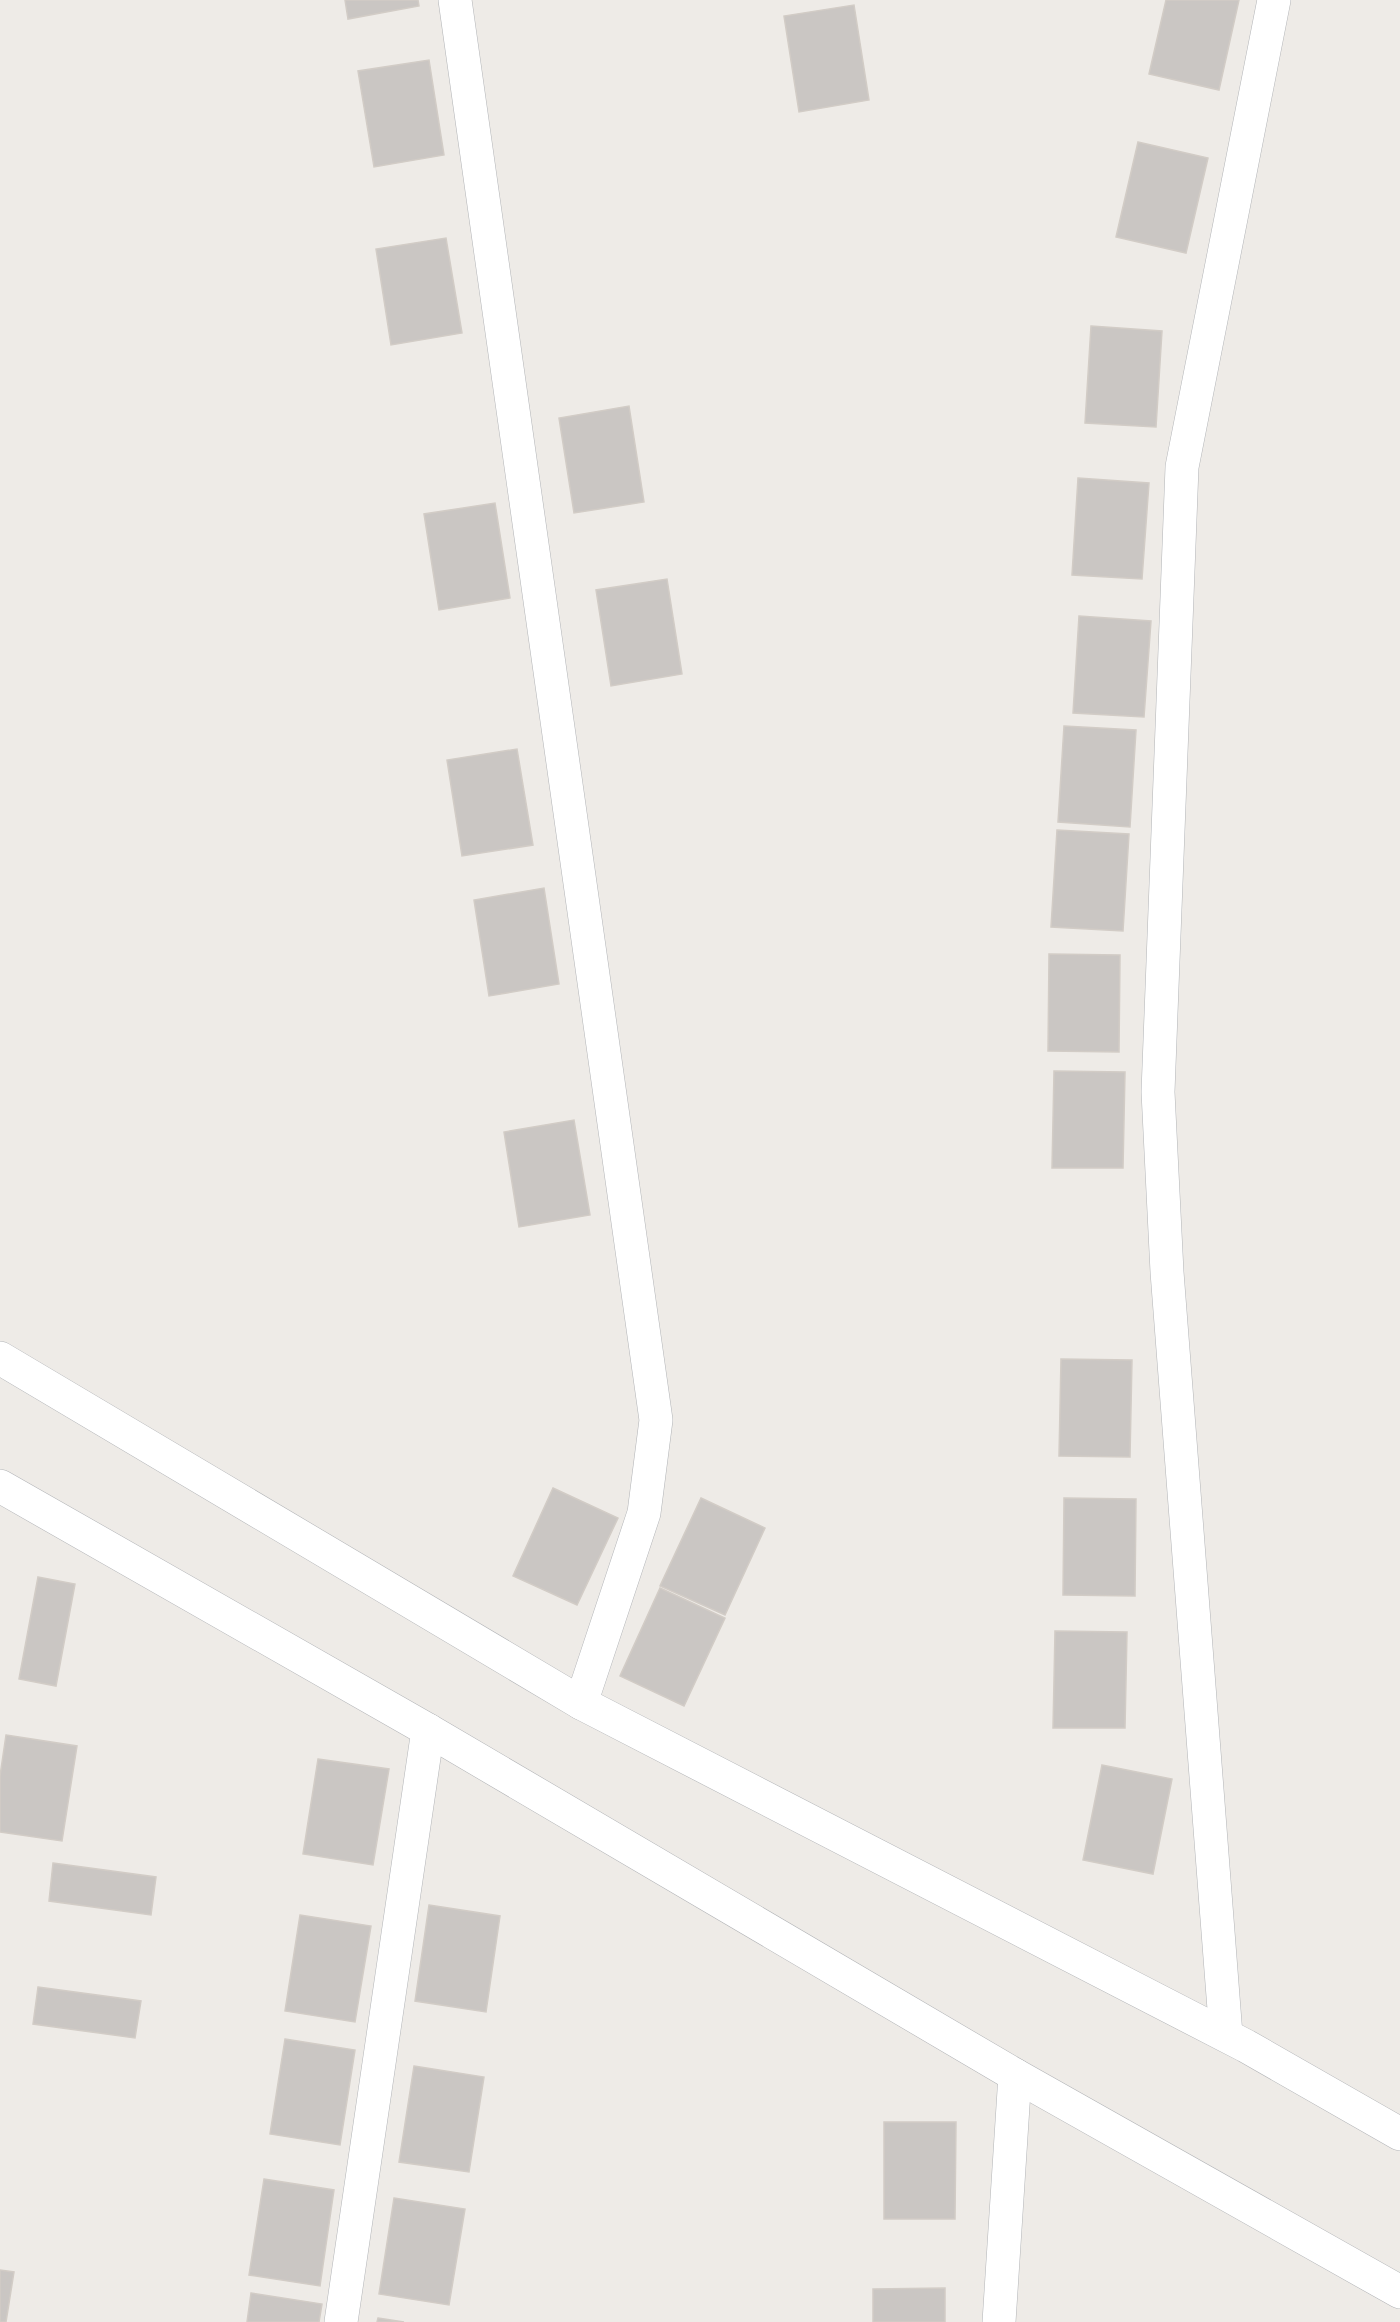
<svg xmlns="http://www.w3.org/2000/svg" width="1400" height="2322" font-family="Arial,sans-serif">
<style>
.building{fill:#cac6c3;stroke:#d2ccc6;stroke-width:1.5}
.lines{fill:none;stroke-linecap:round;stroke-linejoin:round}
.minor-casing{stroke:#b2b4b7;stroke-width:34}
.minor{stroke:#fff;stroke-width:33}
</style>
<rect width="100%" height="100%" fill="#eeebe7"/>
<g class="building">
<polygon points="345,0 418,0 419,6 348,19"/>
<polygon points="1166,0 1239,0 1219,90 1149,74"/>
<polygon points="854,5 869,100 799,112 784,16"/>
<polygon points="429,60 444,155 374,167 358,71"/>
<polygon points="1138,142 1208,158 1186,253 1116,237"/>
<polygon points="446,238 462,333 391,345 376,249"/>
<polygon points="1091,326 1162,331 1156,427 1085,423"/>
<polygon points="629,406 644,502 574,513 559,418"/>
<polygon points="1078,478 1149,483 1142,579 1072,575"/>
<polygon points="495,503 510,598 439,610 424,514"/>
<polygon points="667,579 682,674 611,686 596,590"/>
<polygon points="1079,616 1151,621 1144,717 1073,713"/>
<polygon points="1064,726 1136,730 1130,827 1058,822"/>
<polygon points="517,749 533,845 462,856 447,760"/>
<polygon points="1057,830 1129,834 1123,931 1051,927"/>
<polygon points="544,888 559,984 489,996 474,900"/>
<polygon points="1049,954 1120,955 1119,1052 1048,1051"/>
<polygon points="1054,1071 1125,1072 1123,1168 1052,1168"/>
<polygon points="574,1120 590,1215 519,1227 504,1132"/>
<polygon points="1061,1359 1132,1360 1130,1457 1059,1456"/>
<polygon points="553,1488 618,1518 577,1605 513,1576"/>
<polygon points="701,1498 765,1528 725,1615 660,1586"/>
<polygon points="1064,1498 1136,1499 1135,1596 1063,1595"/>
<polygon points="38,1577 75,1584 56,1686 19,1679"/>
<polygon points="660,1588 725,1618 684,1706 620,1676"/>
<polygon points="1055,1631 1127,1632 1125,1728 1053,1728"/>
<polygon points="6,1735 77,1746 62,1841 0,1832 0,1776"/>
<polygon points="318,1759 389,1769 373,1865 303,1854"/>
<polygon points="1102,1765 1172,1779 1153,1874 1083,1860"/>
<polygon points="53,1863 156,1877 151,1915 49,1901"/>
<polygon points="429,1905 500,1916 486,2012 415,2001"/>
<polygon points="300,1915 371,1926 355,2022 285,2011"/>
<polygon points="38,1987 141,2001 135,2038 33,2024"/>
<polygon points="285,2039 355,2050 340,2145 270,2134"/>
<polygon points="414,2066 484,2077 469,2172 399,2162"/>
<polygon points="884,2122 956,2122 955,2219 884,2219"/>
<polygon points="264,2179 334,2190 320,2286 249,2275"/>
<polygon points="394,2198 465,2209 449,2305 379,2294"/>
<polygon points="0,2270 14,2272 6,2322 0,2322"/>
<polygon points="945,2288 945,2322 873,2322 873,2289"/>
<polygon points="251,2293 322,2304 319,2322 247,2322"/>
<polygon points="378,2318 404,2322 377,2322"/>
</g>
<g class="lines">
<defs>
<g id="minor">
<polyline points="455,0 656,1420 644,1513 581,1703"/>
<polyline points="0,1358 581,1703 1246,2046 1400,2134"/>
<polyline points="0,1486 428,1730 1015,2075 1400,2292"/>
<polyline points="1226,2035 1167,1272 1158,1092 1182,467 1274,0"/>
<polyline points="341,2322 428,1730"/>
<polyline points="999,2322 1015,2075"/>
</g>
</defs>
<use href="#minor" class="minor-casing"/>
<use href="#minor" class="minor"/>
</g>
</svg>
